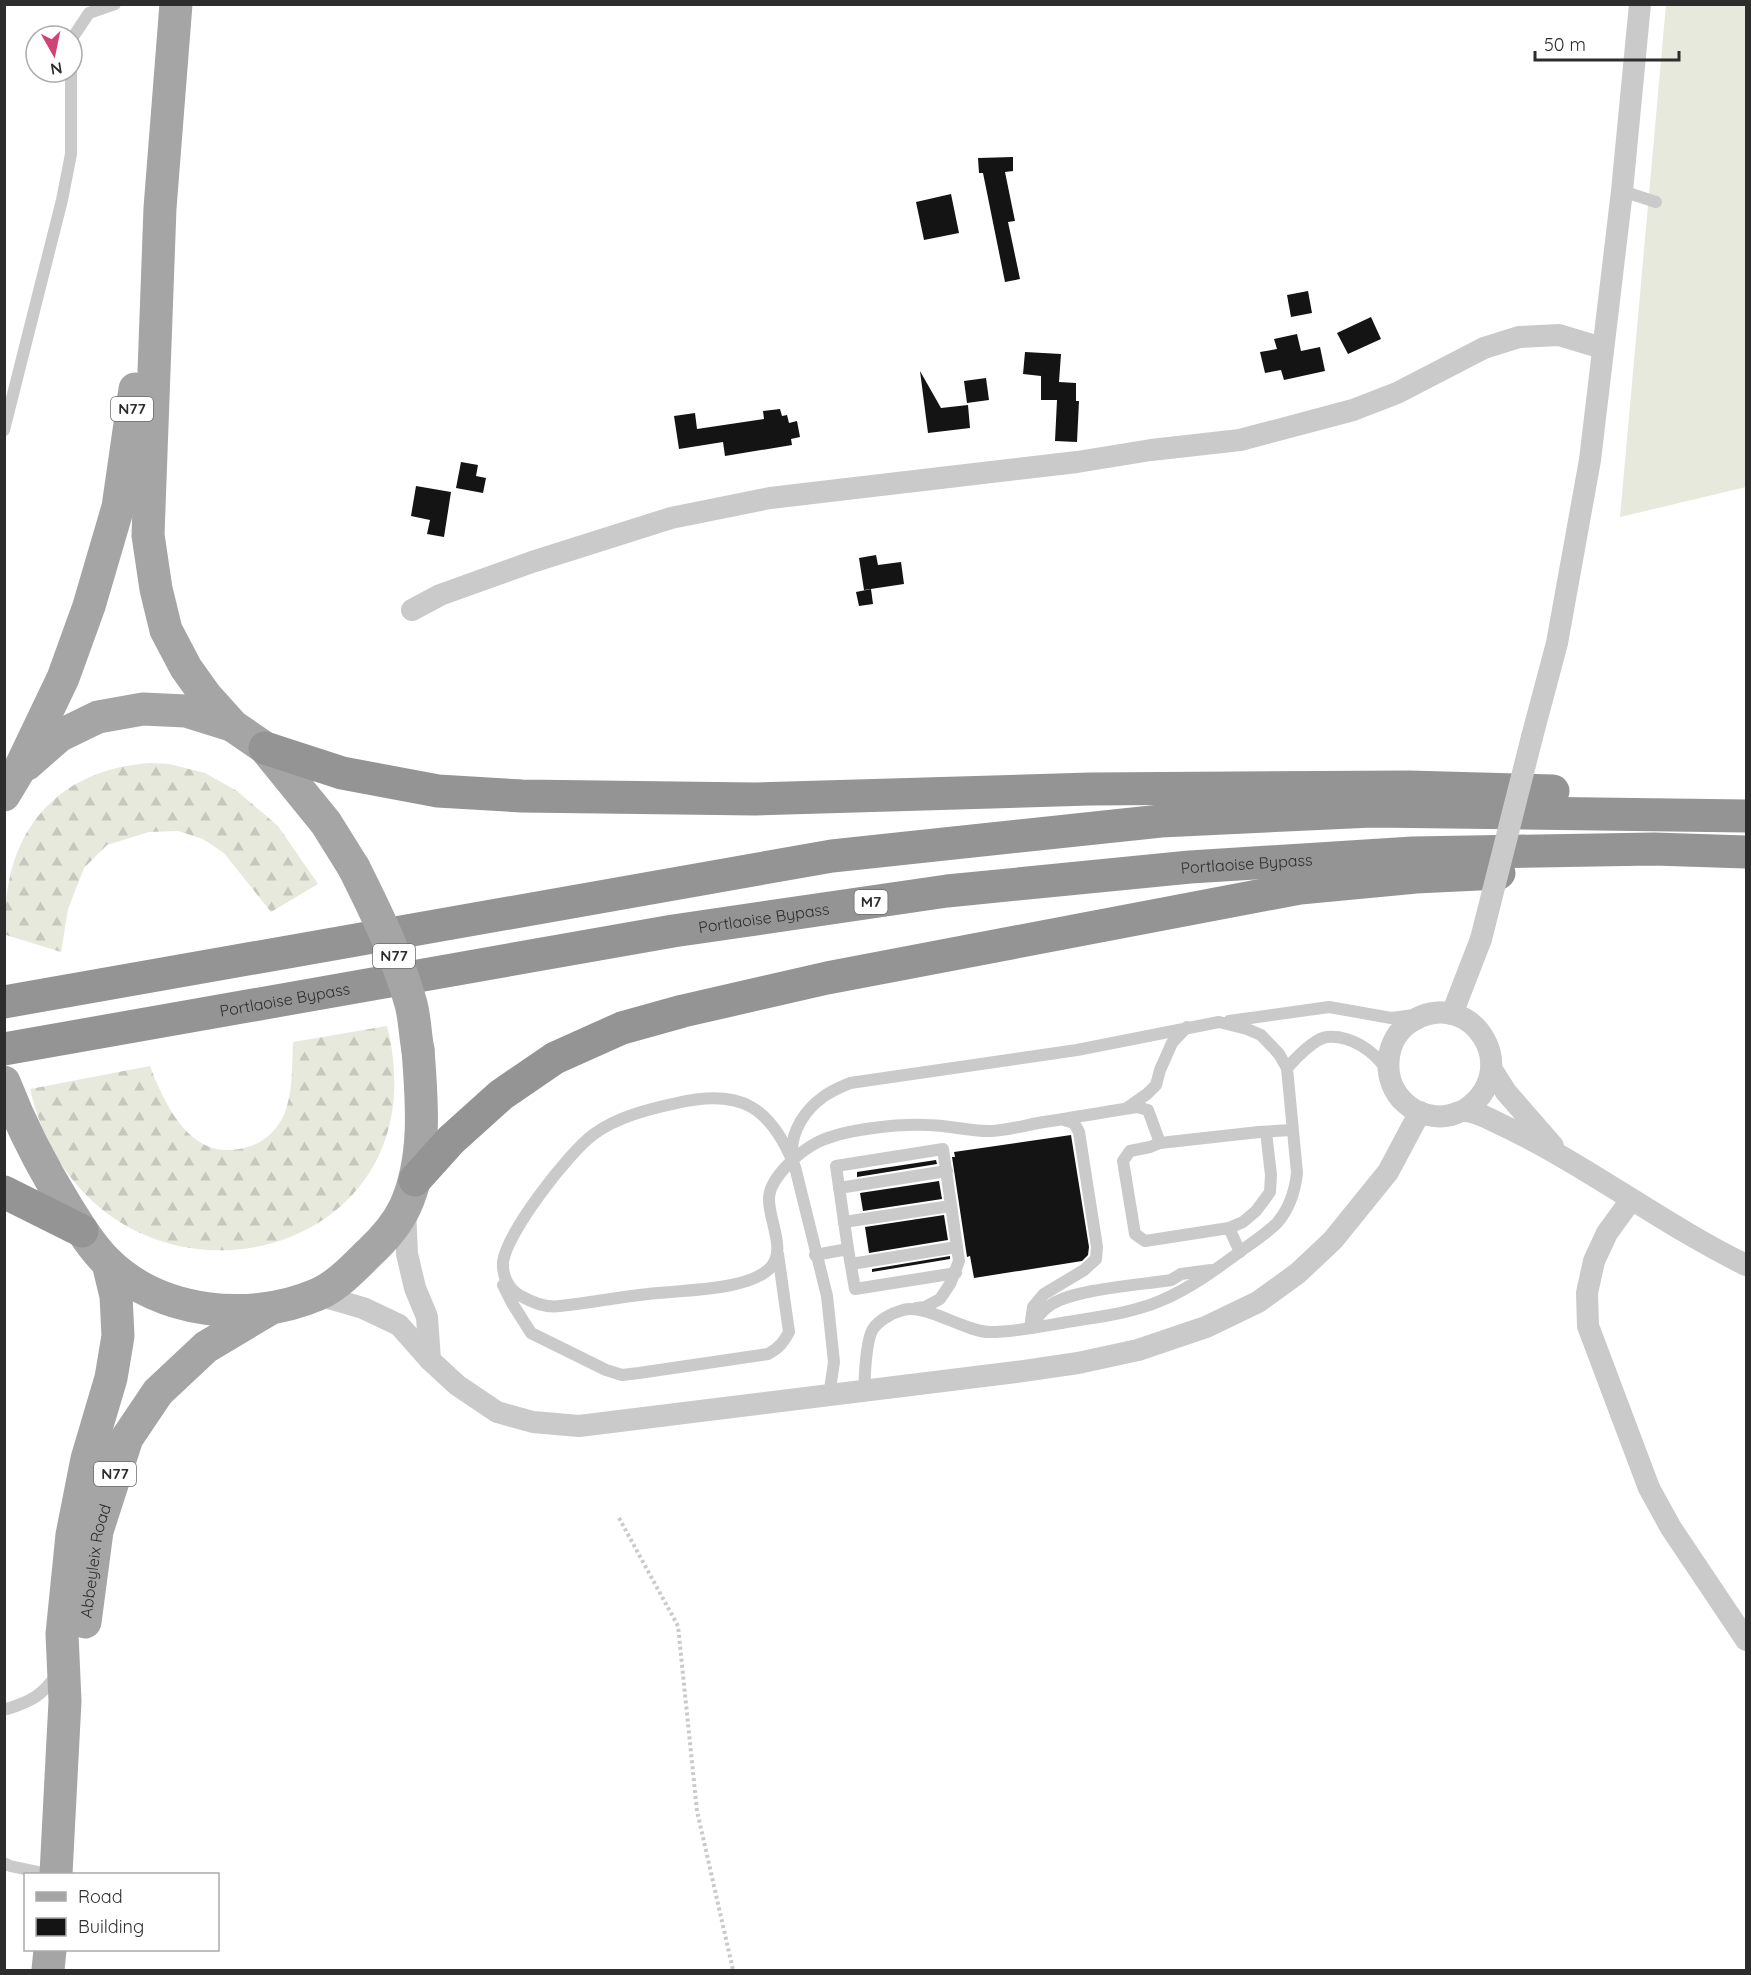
<svg xmlns="http://www.w3.org/2000/svg" width="1751" height="1975" font-family="Quicksand,sans-serif">
<style>
.forest{fill:url(#forest-firs)}
.pitch{fill:#e6e9dc}
.building{fill:#141414}
.lines{fill:none;stroke-linecap:round;stroke-linejoin:round}
.path{stroke:#cacaca;stroke-width:4;stroke-dasharray:3 3;stroke-linecap:butt}
.lane{stroke:#cacaca;stroke-width:12}
.street{stroke:#cacaca;stroke-width:22}
.primary{stroke:#a5a5a5;stroke-width:33}
.highway{stroke:#949494;stroke-width:33}
.street-bridge{stroke:#cacaca;stroke-width:22}
.primary-bridge{stroke:#a5a5a5;stroke-width:33}
.labels{text-anchor:middle;stroke-width:6;stroke-linejoin:round;paint-order:stroke}
.shield{fill:#fff;stroke:#6c6c6c;stroke-width:1.5}
.shield-label{font-size:15px;font-weight:bold;fill:#2d2d2d}
.street-label{font-size:16px;fill:#2d2d2d;stroke:#fff}
</style>
<defs>
<pattern id="forest-firs" width="22" height="20" patternUnits="userSpaceOnUse" patternTransform="scale(1.5)"><rect width="22" height="20" fill="#e6e9dc"/><path d="M5 1l3.5 6h-7zM16 11l3.5 6h-7z" fill="#c6c8bd"/></pattern>
</defs>
<rect width="100%" height="100%" fill="#fff"/>
<g class="forest">
<path d="M150 763 169 764 205 773 237 791 278 826 318 884 271 912 224 853 203 839 178 831 149 832 107 845 84 868 68 909 61 952 6 935C0 839 51 770 150 763Z"/>
<path d="M387 1026C450 1277 90 1344 30 1089L150 1066C166 1108 193 1164 247 1147 264 1143 277 1130 284 1115 293 1093 292 1066 293 1042Z"/>
</g>
<polygon class="pitch" points="1666,5 1746,5 1746,487 1620,517"/>
<g class="building">
<polygon points="1013,157 1013,171 1005,172 1015,221 1008,222 1020,279 1005,282 983,173 979,173 978,158"/>
<polygon points="951,194 959,233 924,240 916,202"/>
<polygon points="1308,291 1312,313 1291,317 1287,295"/>
<polygon points="1371,317 1381,339 1348,354 1337,333"/>
<polygon points="1297,334 1301,351 1320,347 1325,371 1284,380 1281,370 1265,373 1260,352 1277,349 1274,339"/>
<polygon points="1025,352 1061,354 1059,382 1076,383 1076,401 1079,401 1077,442 1055,441 1057,400 1041,400 1041,376 1023,374"/>
<polygon points="920,371 941,408 968,405 970,428 928,433"/>
<polygon points="986,378 989,400 967,403 964,381"/>
<polygon points="780,409 782,416 787,415 789,423 797,421 800,437 791,439 792,445 725,456 723,442 679,449 674,416 695,413 697,429 764,419 763,411"/>
<polygon points="461,462 478,465 476,476 486,478 483,493 456,488"/>
<polygon points="416,486 451,492 444,537 427,534 430,520 411,516"/>
<polygon points="876,555 878,565 901,562 904,584 864,590 859,558"/>
<polygon points="871,589 873,604 859,606 856,592"/>
<polygon points="1071,1135 1089,1247 1088,1255 1082,1261 974,1278 970,1256 967,1257 952,1157 955,1157 954,1152"/>
<polygon points="936,1160 937,1164 857,1177 857,1172"/>
<polygon points="939,1181 942,1199 863,1211 860,1193"/>
<polygon points="944,1215 948,1240 869,1253 865,1227"/>
<polygon points="950,1256 950,1259 872,1272 872,1269"/>
</g>
<g class="lines">
<polyline class="path" points="619,1518 678,1626 697,1811 733,1970"/>
<g class="lane">
<polyline points="72,63 73,37 89,13 115,4"/>
<polyline points="1622,191 1656,202"/>
<polyline points="4,430 62,200 71,154 71,72"/>
<polyline points="1229,1021 1329,1007 1391,1018 1414,1015"/>
<path d="M1287 1068C1295 1059 1315 1038 1327 1037 1351 1035 1374 1051 1386 1069"/>
<polyline points="1127,1108 1147,1094 1156,1085 1160,1070 1172,1043 1187,1027"/>
<polyline points="1160,1143 1259,1132 1292,1130"/>
<path d="M792 1154C791 1131 805 1110 823 1097 831 1091 841 1087 850 1083L1077 1050 1219 1022 1247 1029 1261 1035 1279 1054 1287 1068 1297 1173C1295 1191 1290 1208 1277 1223 1268 1232 1256 1240 1245 1248 1218 1268 1191 1288 1160 1301 1129 1314 1095 1317 1062 1323 1039 1327 1014 1332 990 1332 965 1332 925 1303 903 1310 892 1313 879 1320 873 1329 866 1340 864 1379 865 1392"/>
<polyline points="839,1188 947,1171"/>
<polyline points="844,1222 951,1206"/>
<polyline points="1229,1228 1240,1252"/>
<polyline points="848,1249 855,1289 956,1273"/>
<polyline points="815,1255 848,1249 836,1166 943,1149 959,1261 950,1284 940,1299 925,1307 916,1308"/>
<polyline points="851,1264 957,1247"/>
<path d="M503 1285 512 1303 531 1333 606 1370 622 1375 639 1373 768 1354C779 1348 783 1343 789 1332L778 1254"/>
<path d="M1033 1324C1038 1316 1043 1309 1052 1304 1076 1289 1140 1285 1171 1280L1181 1274 1211 1270"/>
<polyline points="1030,1328 1033,1307 1044,1294 1084,1270 1096,1259 1097,1247 1079,1132 1074,1123 1064,1120"/>
<path d="M829 1396 834 1362 827 1296 795 1167C771 1107 741 1088 677 1103 649 1109 617 1117 594 1134 569 1152 507 1232 503 1262 502 1276 509 1290 521 1296 533 1303 546 1308 560 1306 590 1303 618 1297 648 1294 679 1290 744 1291 768 1270 789 1252 768 1221 769 1198 770 1177 800 1151 818 1142 845 1129 897 1124 927 1125 949 1125 970 1132 992 1131 1007 1130 1023 1126 1038 1123 1071 1118 1104 1112 1137 1107L1148 1110 1160 1143 1150 1147 1130 1151 1123 1161 1135 1234 1145 1241 1229 1228 1243 1222 1256 1211 1270 1192 1271 1175 1266 1132"/>
<path d="M4 1708 7 1709C32 1701 41 1696 57 1675"/>
<polyline points="4,1863 10,1866 48,1874"/>
</g>
<g class="street">
<polyline points="412,610 440,595 532,562 671,518 770,498 1077,462 1151,450 1240,440 1353,410 1397,393 1484,348 1519,337 1559,335 1602,348"/>
<polyline points="1532,737 1557,643 1590,460 1622,191 1640,4"/>
<polyline points="1452,1014 1481,939"/>
<polyline points="1492,1070 1506,1092 1553,1146"/>
<path d="M1463 1111C1526 1072 1472 985 1412 1021 1384 1038 1380 1080 1405 1103 1417 1114 1435 1119 1451 1115 1455 1114 1460 1111 1464 1111 1477 1111 1491 1120 1502 1125 1587 1165 1662 1224 1746 1265"/>
<polyline points="1631,1200 1607,1233 1594,1261 1587,1293 1588,1326 1649,1488 1671,1528 1746,1640"/>
<polyline points="405,1208 407,1254 415,1288 427,1317 430,1360"/>
<polyline points="318,1295 363,1308 399,1325 430,1360 457,1385 497,1412 533,1422 579,1426 1016,1372 1078,1363 1138,1350 1206,1327 1258,1302 1298,1273 1333,1240 1388,1172 1420,1112"/>
</g>
<g class="primary">
<polyline points="176,4 160,208 148,535 156,589 166,630 186,668 206,696 233,726 265,748 326,823 354,868"/>
<polyline points="27,764 59,736 98,717 143,709 186,711 231,725"/>
<polyline points="4,795 19,770 63,678 89,606 118,507 135,389"/>
<path d="M4 1082C21 1126 42 1167 67 1207 79 1226 91 1246 107 1262 160 1314 250 1323 316 1295 336 1287 354 1268 369 1253 383 1240 397 1224 405 1207 427 1159 422 1101 418 1050"/>
<path id="s1" d="M85 1622 97 1531 127 1438 158 1392 206 1347 268 1310"/>
<polyline points="56,1874 65,1701 62,1634 72,1535 87,1459 111,1378 118,1336 116,1296 108,1263"/>
<polyline points="48,1970 50,1950"/>
</g>
<g class="highway">
<polyline points="265,748 342,773 438,791 522,796 755,799 1090,789 1409,787 1553,791"/>
<polyline points="4,1002 832,856 1161,821 1372,811 1746,816"/>
<path id="s2" d="M4 1049 673 931 947 891 1190 867 1413 853 1654 849 1746 852"/>
<polyline points="415,1180 451,1140 501,1095 555,1058 622,1028 683,1011 827,978 1300,888 1416,877 1499,873"/>
<polyline points="4,1192 82,1231"/>
</g>
<polyline class="street-bridge" points="1481,939 1532,737"/>
<path class="primary-bridge" d="M354 868C376 912 398 957 411 1004 415 1019 415 1035 418 1050"/>
</g>
<g class="labels">
<g class="shield">
<rect x="111" y="397" width="42" height="24" rx="4.5"/>
<rect x="854.5" y="890" width="33" height="24" rx="4.5"/>
<rect x="373" y="944" width="42" height="24" rx="4.5"/>
<rect x="94" y="1462" width="42" height="24" rx="4.5"/>
</g>
<g class="shield-label">
<text x="132" y="414">N77</text>
<text x="871" y="907">M7</text>
<text x="394" y="961">N77</text>
<text x="115" y="1479">N77</text>
</g>
<g class="street-label">
<text dy="6" stroke="none"><textPath href="#s2" startOffset="1257">Portlaoise Bypass</textPath></text>
<text dy="6" stroke="none"><textPath href="#s2" startOffset="771">Portlaoise Bypass</textPath></text>
<text dy="6" stroke="none"><textPath href="#s2" startOffset="285">Portlaoise Bypass</textPath></text>
<text dy="6" stroke="none"><textPath href="#s1" startOffset="62">Abbeyleix Road</textPath></text>
</g>
</g>
<rect width="1751" height="1975" fill="none" stroke="#2d2d2d" stroke-width="12"/>
<rect x="24" y="1873" width="195" height="78" fill="#ffffff" stroke="#ababab" stroke-width="1.5"/>
<rect x="36" y="1892" width="30" height="9" fill="#a5a5a5" stroke="#ababab" stroke-width="1.5"/>
<text x="78" y="1903" font-size="18" fill="#2d2d2d">Road</text>
<rect x="36" y="1918" width="30" height="18" fill="#141414" stroke="#ababab" stroke-width="1.5"/>
<text x="78" y="1933" font-size="18" fill="#2d2d2d">Building</text>
<g transform="translate(54 54) rotate(171)"><circle r="28" fill="#ffffff" stroke="#ababab" stroke-width="1.5"/>
<path d="M0-4.5L10 22L0 15L-10 22Z" fill="#cf4474"/>
<text y="-9" font-size="16" font-weight="bold" text-anchor="middle" fill="#2d2d2d">N</text>
</g>
<path d="M1535 51v9h144v-9" fill="none" stroke="#2d2d2d" stroke-width="3"/>
<text x="1544" y="51" font-size="18" fill="#2d2d2d" stroke="#ffffff" stroke-width="4.5" paint-order="stroke">50 m</text>
</svg>
